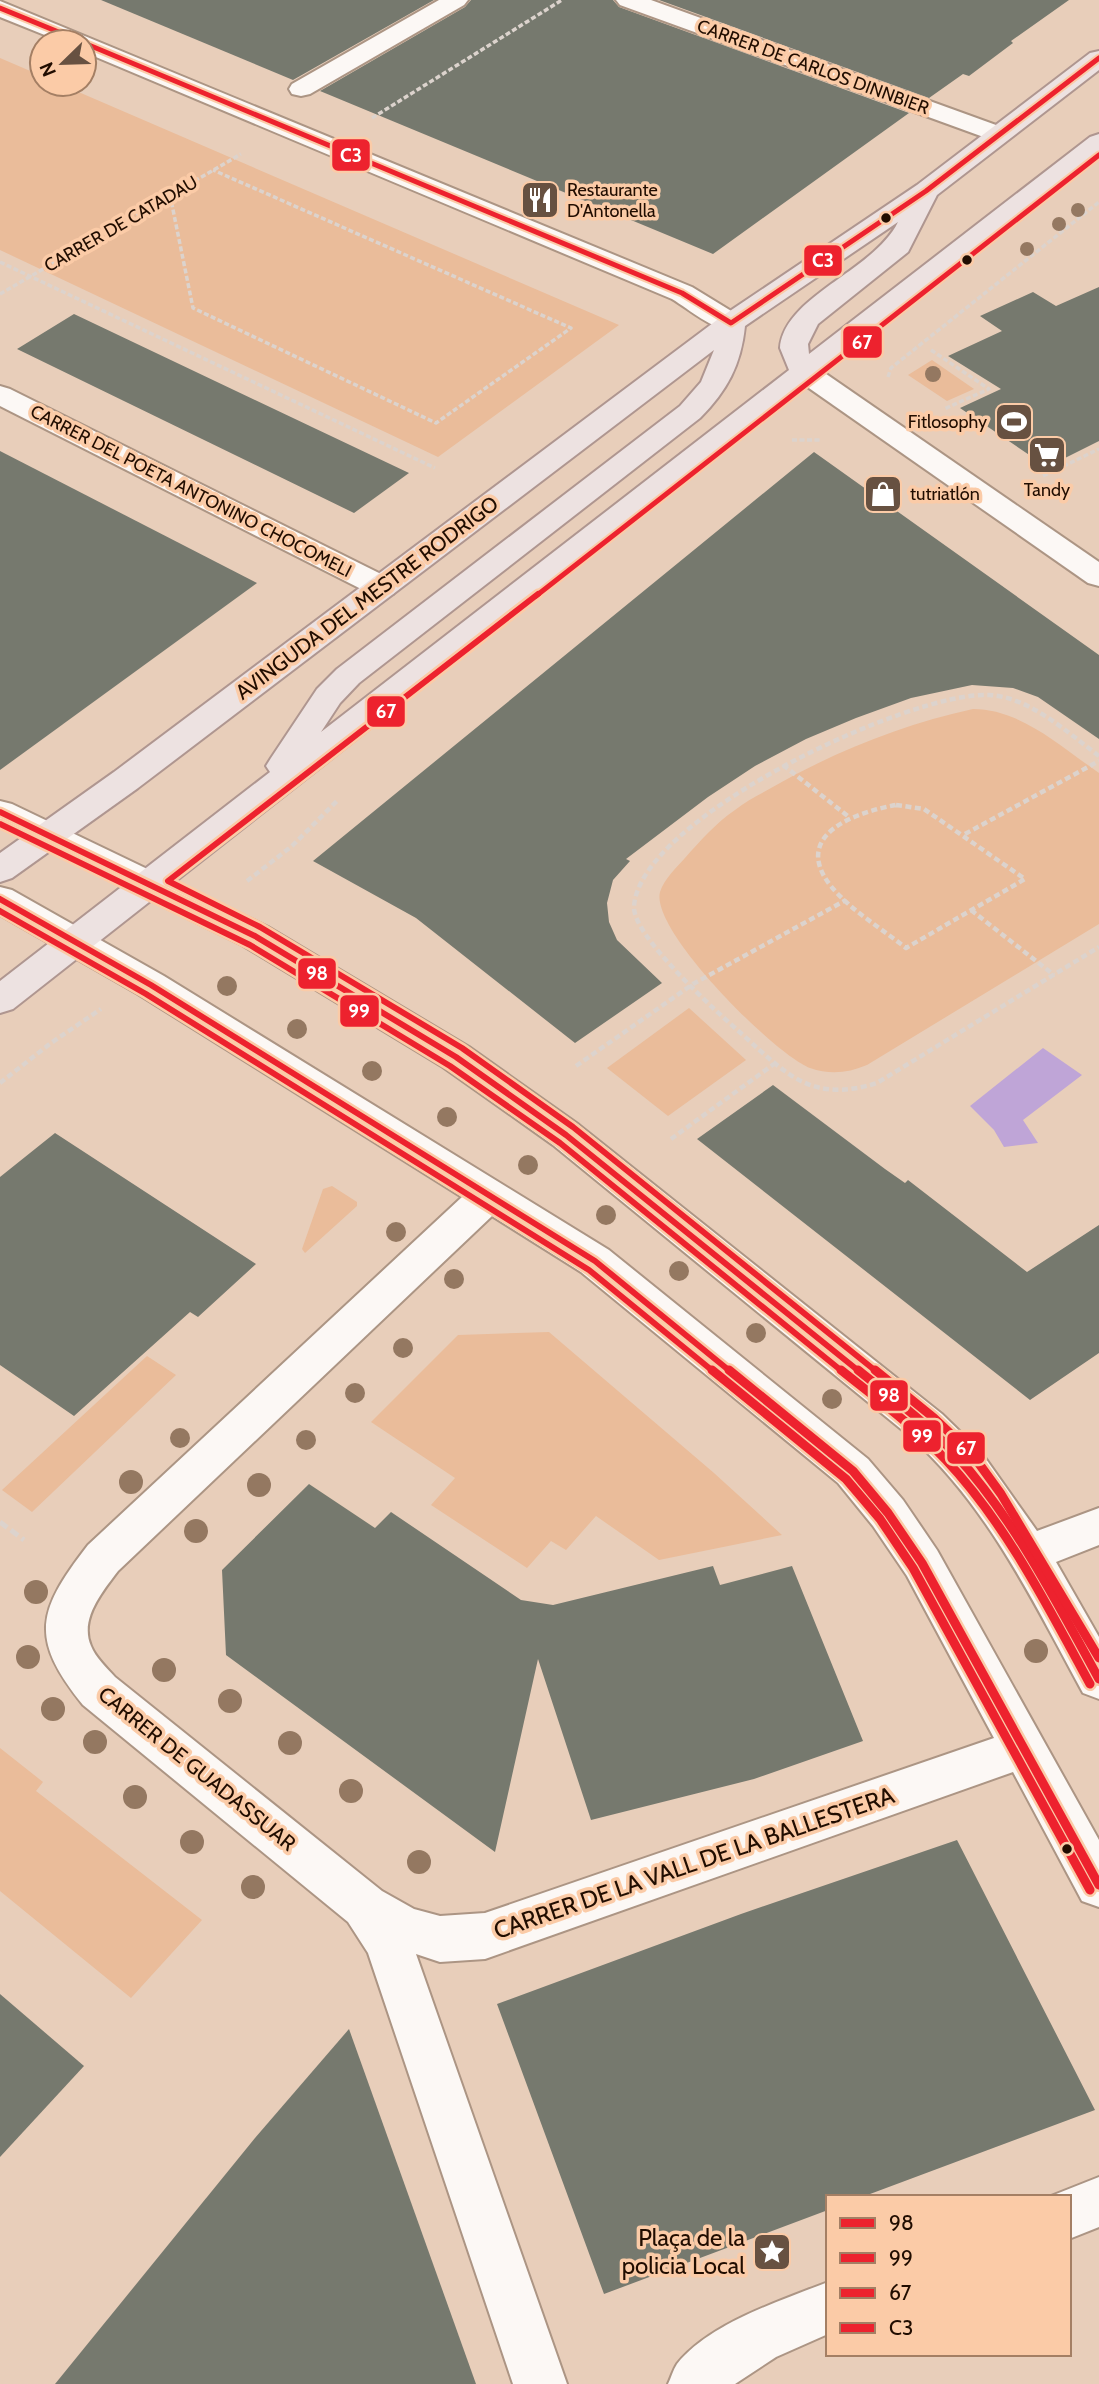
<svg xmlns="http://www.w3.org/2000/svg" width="1099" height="2384" font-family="Cabin,sans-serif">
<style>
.green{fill:#eabc9a}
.water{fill:#bfa5d7}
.building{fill:#76796e}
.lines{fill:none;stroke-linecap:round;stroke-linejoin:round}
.minor-casing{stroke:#ac9584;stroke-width:4}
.major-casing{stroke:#af9690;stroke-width:4}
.path-far2{stroke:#dcd3cd;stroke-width:3.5;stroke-dasharray:5 2.5;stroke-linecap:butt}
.path-far1{stroke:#dcd3cd;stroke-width:4.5;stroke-dasharray:6 3.5;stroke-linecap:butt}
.path{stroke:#dcd3cd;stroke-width:5;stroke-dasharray:9 4.5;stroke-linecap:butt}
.minor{fill:#fcf8f5;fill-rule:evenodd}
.major{fill:#ede2e1;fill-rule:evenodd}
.bus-1-far1-casing{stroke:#fbcba7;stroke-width:11}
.bus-1-casing{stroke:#fbcba7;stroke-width:14}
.bus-2-far1-casing{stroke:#fbcba7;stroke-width:11}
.bus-2-casing{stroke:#fbcba7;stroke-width:14}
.bus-3-far2-casing{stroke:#fbcba7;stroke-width:9}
.bus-3-far1-casing{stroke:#fbcba7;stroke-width:11}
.bus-3-casing{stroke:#fbcba7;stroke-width:14}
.bus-4-casing{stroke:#fbcba7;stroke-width:9}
.bus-1-far1{stroke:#ed222e;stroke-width:6}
.bus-1{stroke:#ed222e;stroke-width:9}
.bus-2-far1{stroke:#ed222e;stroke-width:6}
.bus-2{stroke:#ed222e;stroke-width:9}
.bus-3-far2{stroke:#ed222e;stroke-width:5}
.bus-3-far1{stroke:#ed222e;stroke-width:6}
.bus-3{stroke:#ed222e;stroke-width:9}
.bus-4{stroke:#ed222e;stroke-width:5}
.tree{fill:#947861}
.bus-dot{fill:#210d00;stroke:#fbcba7;stroke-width:2.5}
.labels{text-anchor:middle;stroke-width:7;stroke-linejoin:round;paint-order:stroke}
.far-street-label{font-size:18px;fill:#210d00;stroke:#fbcba7}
.far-poi-label{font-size:18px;fill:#210d00;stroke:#fbcba7;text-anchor:start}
.street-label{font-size:21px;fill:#210d00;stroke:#fbcba7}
.near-street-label{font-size:24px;fill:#210d00;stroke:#fbcba7}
.near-poi-label{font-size:24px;fill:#210d00;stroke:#fbcba7;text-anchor:end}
.line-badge{stroke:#fbcba7;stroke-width:2.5}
.badge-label{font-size:19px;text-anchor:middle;font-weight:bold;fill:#fff}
</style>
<rect width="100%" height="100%" fill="#e8ceba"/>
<g class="green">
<polygon points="0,58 42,76 42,84 60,84 619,325 438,457 0,250"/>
<polygon points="932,360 974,389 947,401 908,375"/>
<path d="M973 709C1021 709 1061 747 1099 773V924L867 1065C848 1073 830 1075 810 1068 774 1054 650 930 660 892 664 879 677 867 685 858 700 841 716 823 735 810 746 801 759 795 771 788 834 752 903 724 973 709Z"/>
<polygon points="689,1008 746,1060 668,1116 607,1068"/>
<polygon points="332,1186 357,1202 357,1206 305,1253 302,1249 323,1189"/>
<polygon points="549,1332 714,1473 782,1535 659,1560 596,1516 566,1550 551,1541 527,1568 431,1505 455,1478 371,1422 458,1335"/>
<polygon points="147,1356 176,1375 32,1512 2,1490"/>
<polygon points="0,1748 43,1782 36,1791 202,1920 131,1998 0,1891"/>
</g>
<polygon class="water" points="1043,1048 1082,1075 1023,1120 1038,1143 1004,1147 994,1130 970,1106"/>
<g class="building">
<polygon points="101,0 434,0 293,80"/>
<polygon points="471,0 613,0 619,7 909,113 713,254 320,91 465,7"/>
<polygon points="659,0 1069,0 1011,41 1013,43 969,76 963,74 929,98"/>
<polygon points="1099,287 1099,441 1047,467 960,408 1001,389 948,356 1002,331 980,316 1033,292 1056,306"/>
<polygon points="74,314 236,391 409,473 354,513 17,349"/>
<polygon points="0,451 257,583 0,770"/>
<polygon points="814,452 1099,655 1099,739 1038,697 1013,688 972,685 911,698 856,718 806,739 755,766 708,797 626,859 630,861 613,880 607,903 609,922 617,940 662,983 575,1043 416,918 313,861"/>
<polygon points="773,1085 885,1169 905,1183 908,1180 1027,1272 1099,1225 1099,1353 1030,1400 697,1139"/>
<polygon points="55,1133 256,1264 198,1317 190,1312 74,1416 0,1365 0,1177"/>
<polygon points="309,1484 375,1528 391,1512 521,1600 553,1605 713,1566 720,1585 792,1566 863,1741 754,1779 591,1820 538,1659 495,1852 226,1655 222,1570"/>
<polygon points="957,1840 1095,2110 862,2197 828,2197 828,2210 604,2294 497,2004 741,1914"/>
<polygon points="0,1994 84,2066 0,2157"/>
<polygon points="349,2029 476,2384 55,2384 255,2138"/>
</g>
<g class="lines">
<defs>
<g id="minor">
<polygon points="439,0 468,0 464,5 310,94 301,96 292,94 289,89 292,84"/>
<polygon points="616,0 651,0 1007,129 1011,134 1007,139 998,142 989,139 620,5"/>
<path d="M0 1 692 287 741 317 745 323 741 329C717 335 692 311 672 299L84 52V42H62L0 17Z"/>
<polygon points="806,364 816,367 1099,562 1099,586 1088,583 796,379 792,373 796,367"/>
<polygon points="0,386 10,389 393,580 398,587 393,594 382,597 371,594 0,406"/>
<path d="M0 801 12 804 268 927 469 1047 579 1125 942 1414 981 1452 1037 1531 1099 1508V1545L1056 1562 1099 1637V1699L1083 1693C1034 1603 989 1508 912 1438L553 1145 443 1067 242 945 0 826Z"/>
<path d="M0 887 12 890 164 976 609 1250 868 1459 903 1500 937 1550 1099 1840V1907L1082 1901 1013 1772 485 1959 440 1962 416 1954 567 2384H513L368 1953 348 1922 83 1705C29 1638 37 1611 88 1545L462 1197 138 994 0 915ZM492 1216 581 1272 838 1483 873 1526 907 1576 994 1738 485 1913 440 1916 414 1909 382 1891 115 1677C107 1668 95 1657 91 1646 79 1619 103 1591 118 1571Z"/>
<polygon points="1099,2177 1099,2227 1069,2239 1069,2197 1051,2196"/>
<path d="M828 2282V2334L776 2357 735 2384H668C671 2378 673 2370 677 2364 710 2323 780 2301 828 2282Z"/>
</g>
<path id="major" d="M1099 51V70L937 195 908 252 818 324 808 344 809 354 1090 137 1099 134V155L13 1009 0 1013V981L270 772 266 766 271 758 317 689 337 669 680 406 701 382 714 350 138 788 12 878 0 882V853L114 772 721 317 917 185 1090 53ZM898 222C874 271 784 296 780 348L789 370 321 732 340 703 359 683 700 418C727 391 741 365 745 326Z"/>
</defs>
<use href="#minor" class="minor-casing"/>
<use href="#major" class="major-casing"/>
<g class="path-far2">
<polyline points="372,118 562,0"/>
<polyline points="170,195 193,308 436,423 571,328 213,170"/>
<polyline points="0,262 435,468"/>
<polyline points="0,294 241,154"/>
<polyline points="931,350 989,389 944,409"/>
<polyline points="888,377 891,368 1099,202"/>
<polyline points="792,440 822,440"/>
<polyline points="1043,476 1099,449"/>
</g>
<g class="path-far1">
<path d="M1099 756C1068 733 1030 697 989 695 910 691 638 819 634 907 633 937 719 1014 743 1035 788 1076 813 1103 877 1083L1099 947"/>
<polyline points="783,765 849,817"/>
<path d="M896 805 924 809 1025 879 906 948C881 928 850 910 830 885 791 834 857 812 896 805Z"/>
<polyline points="965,834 1099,761"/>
<polyline points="247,881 292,846 339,799"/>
<polyline points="971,910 1054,975"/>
<polyline points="576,1066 693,984 846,900"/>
<polyline points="0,1083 51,1043 101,1009"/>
<polyline points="671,1139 774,1064"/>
</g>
<polyline class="path" points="0,1522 24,1540"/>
<use href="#minor" class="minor"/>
<use href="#major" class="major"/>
<defs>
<g id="bus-1-far1">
<polyline points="0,812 255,936 456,1057 566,1135 860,1372"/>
<polyline points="0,899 151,985 595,1261 731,1372"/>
</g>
<g id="bus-1">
<polyline points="729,1370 853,1471 888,1513 922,1563 1099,1885"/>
<path d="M858 1370C891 1397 926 1422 955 1454 1015 1520 1056 1601 1099 1679"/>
</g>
<g id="bus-2-far1">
<polyline points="0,824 250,945 450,1066 560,1143 843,1372"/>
<polyline points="0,911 146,994 589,1270 714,1372"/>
</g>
<g id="bus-2">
<polyline points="712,1370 846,1479 880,1519 913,1568 1090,1890"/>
<path d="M841 1370C877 1399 915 1427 946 1460 1007 1525 1048 1607 1090 1684"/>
</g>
<polyline id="bus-3-far2" points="536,596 1099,155"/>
<polyline id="bus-3-far1" points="538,594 168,881 260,927 462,1048 573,1127 877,1372"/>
<polyline id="bus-3" points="875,1370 934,1418 972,1454 1001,1494 1099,1658"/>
<g id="bus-4">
<polyline points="0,8 83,42"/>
<polyline points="84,43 682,293 731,323 926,191 1099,58"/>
</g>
</defs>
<use href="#bus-1-far1" class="bus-1-far1-casing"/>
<use href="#bus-1" class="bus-1-casing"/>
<use href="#bus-2-far1" class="bus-2-far1-casing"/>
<use href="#bus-2" class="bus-2-casing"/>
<use href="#bus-3-far2" class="bus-3-far2-casing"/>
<use href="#bus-3-far1" class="bus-3-far1-casing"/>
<use href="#bus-3" class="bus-3-casing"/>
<use href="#bus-4" class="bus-4-casing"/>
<use href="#bus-1-far1" class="bus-1-far1"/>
<use href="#bus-1" class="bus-1"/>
<use href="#bus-2-far1" class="bus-2-far1"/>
<use href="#bus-2" class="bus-2"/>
<use href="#bus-3-far2" class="bus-3-far2"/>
<use href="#bus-3-far1" class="bus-3-far1"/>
<use href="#bus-3" class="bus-3"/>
<use href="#bus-4" class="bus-4"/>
</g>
<g class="tree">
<circle cx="1078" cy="210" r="7"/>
<circle cx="1059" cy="224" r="7"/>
<circle cx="1027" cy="249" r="7"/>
<circle cx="933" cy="374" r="8"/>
<circle cx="227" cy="986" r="10"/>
<circle cx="297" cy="1029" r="10"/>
<circle cx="372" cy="1071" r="10"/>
<circle cx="447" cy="1117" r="10"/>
<circle cx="528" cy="1165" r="10"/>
<circle cx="606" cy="1215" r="10"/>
<circle cx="396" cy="1232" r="10"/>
<circle cx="679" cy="1271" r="10"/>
<circle cx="454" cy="1279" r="10"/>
<circle cx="756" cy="1333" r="10"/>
<circle cx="403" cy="1348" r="10"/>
<circle cx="355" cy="1393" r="10"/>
<circle cx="832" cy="1399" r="10"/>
<circle cx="180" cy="1438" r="10"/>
<circle cx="306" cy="1440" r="10"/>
<circle cx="131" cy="1482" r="12"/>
<circle cx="259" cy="1485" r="12"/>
<circle cx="196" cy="1531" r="12"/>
<circle cx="36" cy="1592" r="12"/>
<circle cx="1036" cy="1651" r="12"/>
<circle cx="28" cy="1657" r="12"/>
<circle cx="164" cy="1670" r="12"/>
<circle cx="230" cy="1701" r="12"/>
<circle cx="53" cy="1709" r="12"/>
<circle cx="95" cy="1742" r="12"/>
<circle cx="290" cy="1743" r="12"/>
<circle cx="351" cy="1791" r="12"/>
<circle cx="135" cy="1797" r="12"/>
<circle cx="192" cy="1842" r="12"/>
<circle cx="419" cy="1862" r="12"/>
<circle cx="253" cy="1887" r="12"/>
</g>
<defs>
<symbol id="restaurant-square" viewBox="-11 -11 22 22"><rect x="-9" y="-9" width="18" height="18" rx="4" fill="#675141" stroke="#fbcba7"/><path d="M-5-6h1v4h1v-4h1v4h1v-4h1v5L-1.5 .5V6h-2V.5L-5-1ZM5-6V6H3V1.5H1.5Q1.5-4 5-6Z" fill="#fff"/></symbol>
<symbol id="stadium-square" viewBox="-11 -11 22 22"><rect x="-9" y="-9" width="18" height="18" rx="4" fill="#675141" stroke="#fbcba7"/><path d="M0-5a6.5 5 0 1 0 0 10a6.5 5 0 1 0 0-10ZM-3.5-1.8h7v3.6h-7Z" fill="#fff"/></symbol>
<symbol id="supermarket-square" viewBox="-11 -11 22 22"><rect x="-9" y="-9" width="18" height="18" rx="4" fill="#675141" stroke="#fbcba7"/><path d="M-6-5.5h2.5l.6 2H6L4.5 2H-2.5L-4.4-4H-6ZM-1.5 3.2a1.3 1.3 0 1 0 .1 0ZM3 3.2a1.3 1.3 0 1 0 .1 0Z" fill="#fff"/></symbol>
<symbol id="shop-square" viewBox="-11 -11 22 22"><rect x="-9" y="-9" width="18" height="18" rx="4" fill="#675141" stroke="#fbcba7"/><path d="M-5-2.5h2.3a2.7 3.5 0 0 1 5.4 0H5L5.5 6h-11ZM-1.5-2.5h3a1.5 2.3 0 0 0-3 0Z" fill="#fff"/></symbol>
<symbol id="sight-square" viewBox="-11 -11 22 22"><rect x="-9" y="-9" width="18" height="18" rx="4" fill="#675141" stroke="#fbcba7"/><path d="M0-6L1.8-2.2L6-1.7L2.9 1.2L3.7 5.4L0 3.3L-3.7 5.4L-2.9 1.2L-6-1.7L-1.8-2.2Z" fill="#fff"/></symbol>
</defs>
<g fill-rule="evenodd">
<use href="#restaurant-square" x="518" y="178" width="44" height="44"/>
<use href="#stadium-square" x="992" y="400" width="44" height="44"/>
<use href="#supermarket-square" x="1025" y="433" width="44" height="44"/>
<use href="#shop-square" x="861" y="472" width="44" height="44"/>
<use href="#sight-square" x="750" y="2230" width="44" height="44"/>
</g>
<g class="bus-dot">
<circle cx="886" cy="218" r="6"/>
<circle cx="967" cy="260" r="6"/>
<circle cx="1067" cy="1849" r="6"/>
</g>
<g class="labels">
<g class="far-street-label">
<text transform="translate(813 67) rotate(20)" y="6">CARRER DE CARLOS DINNBIER</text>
<text transform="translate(121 224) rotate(-30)" y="6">CARRER DE CATADAU</text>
<text transform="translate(191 491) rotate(27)" y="6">CARRER DEL POETA ANTONINO CHOCOMELI</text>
</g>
<g class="far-poi-label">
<text x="567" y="196">Restaurante<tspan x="567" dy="21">D'Antonella</tspan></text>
<text x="987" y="428" text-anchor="end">Fitlosophy</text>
<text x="1047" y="496" text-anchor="middle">Tandy</text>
<text x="910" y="500">tutriatlón</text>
</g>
<g class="street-label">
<text transform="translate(367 598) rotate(-37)" y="7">AVINGUDA DEL MESTRE RODRIGO</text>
<text transform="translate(197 1769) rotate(39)" y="7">CARRER DE GUADASSUAR</text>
</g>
<g class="near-street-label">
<text transform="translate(694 1863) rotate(-19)" y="8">CARRER DE LA VALL DE LA BALLESTERA</text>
</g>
<g class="near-poi-label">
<text x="745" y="2246">Plaça de la<tspan x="745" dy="28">policia Local</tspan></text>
</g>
</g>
<g class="line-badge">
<rect x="331" y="138" width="40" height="34" rx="7" fill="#ed222e"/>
<rect x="803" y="244" width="40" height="33" rx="7" fill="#ed222e"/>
<rect x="842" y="325" width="41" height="34" rx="7" fill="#ed222e"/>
<rect x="366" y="695" width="40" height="33" rx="7" fill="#ed222e"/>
<rect x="297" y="957" width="40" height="33" rx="7" fill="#ed222e"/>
<rect x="339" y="994" width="41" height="34" rx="7" fill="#ed222e"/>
<rect x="869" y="1379" width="40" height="33" rx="7" fill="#ed222e"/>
<rect x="902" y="1419" width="40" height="34" rx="7" fill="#ed222e"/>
<rect x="946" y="1431" width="40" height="34" rx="7" fill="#ed222e"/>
</g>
<g class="badge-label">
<text x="351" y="162">C3</text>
<text x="823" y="267">C3</text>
<text x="862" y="349">67</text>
<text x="386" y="718">67</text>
<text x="317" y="980">98</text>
<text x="359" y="1018">99</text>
<text x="889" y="1402">98</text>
<text x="922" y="1443">99</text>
<text x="966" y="1455">67</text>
</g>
<rect x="826" y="2195" width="245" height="161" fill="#fbcba7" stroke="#a47f64" stroke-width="2"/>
<rect x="840" y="2218" width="35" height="10" fill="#ed222e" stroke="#a47f64" stroke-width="2"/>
<text x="889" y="2230" font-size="21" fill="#210d00">98</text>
<rect x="840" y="2253" width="35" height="10" fill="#ed222e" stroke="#a47f64" stroke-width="2"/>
<text x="889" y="2265" font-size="21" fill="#210d00">99</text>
<rect x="840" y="2288" width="35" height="10" fill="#ed222e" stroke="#a47f64" stroke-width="2"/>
<text x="889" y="2300" font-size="21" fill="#210d00">67</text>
<rect x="840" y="2323" width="35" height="10" fill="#ed222e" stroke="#a47f64" stroke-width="2"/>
<text x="889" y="2335" font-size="21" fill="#210d00">C3</text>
<g transform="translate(63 63) rotate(247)"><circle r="33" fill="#fbcba7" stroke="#a47f64" stroke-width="2"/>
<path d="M0-5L12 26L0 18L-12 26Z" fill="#675141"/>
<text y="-10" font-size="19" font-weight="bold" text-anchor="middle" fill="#210d00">N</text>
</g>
</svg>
